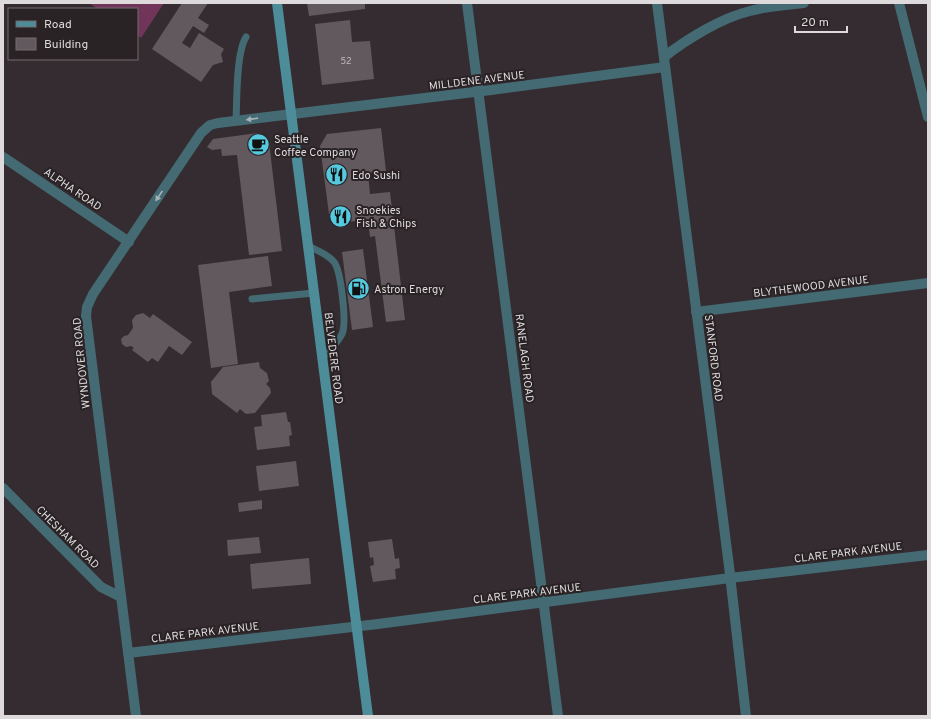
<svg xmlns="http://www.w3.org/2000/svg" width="931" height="719" font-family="Overpass,sans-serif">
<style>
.green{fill:#713559}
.building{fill:#62595e}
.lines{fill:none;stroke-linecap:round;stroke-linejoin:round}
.lane{stroke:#446b73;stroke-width:7}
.street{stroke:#446b73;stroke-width:10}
.secondary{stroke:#4c8d99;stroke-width:10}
.oneway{fill:#a8b3b7}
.labels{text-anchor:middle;stroke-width:4;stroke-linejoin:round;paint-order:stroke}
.number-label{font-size:9px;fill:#bfbabc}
.street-label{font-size:11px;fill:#dedadc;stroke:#2a2326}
.poi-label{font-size:11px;fill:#dedadc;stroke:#2a2326;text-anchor:start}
</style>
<rect width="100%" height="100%" fill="#342c30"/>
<polygon class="green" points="89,3 164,3 141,38 137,35 137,9 98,9"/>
<g class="building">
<polygon points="182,3 208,3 198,18 209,25 204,33 193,26 182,43 190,48 199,33 224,49 221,54 223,62 213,65 201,82 152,49"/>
<polygon points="307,3 365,3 365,9 309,16"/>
<polygon points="350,20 352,42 370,41 374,79 322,85 315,24"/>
<polygon points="381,128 386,171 368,173 370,194 390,192 405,320 386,322 375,236 370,237 368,220 336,223 335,214 329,214 320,146 327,134"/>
<polygon points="257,133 269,142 282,251 249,255 237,155 222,156 221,149 212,150 207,147 213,139"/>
<polygon points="363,249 373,327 352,330 342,252"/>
<polygon points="268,256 272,286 229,292 238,364 211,368 198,265"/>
<polygon points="143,313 150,318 153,314 192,342 182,355 169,346 158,362 152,358 148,362 132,350 134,348 131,346 126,347 122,344 121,339 124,336 128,335 133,328 132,320 136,315"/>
<polygon points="259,362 260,368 267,373 269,381 266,384 270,388 271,393 255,413 246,414 240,409 237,413 212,394 211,382 223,367"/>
<polygon points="286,412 288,422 290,422 292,435 289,436 290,446 257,450 254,427 262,426 261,415"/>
<polygon points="296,461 299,486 259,491 256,466"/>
<polygon points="262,500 262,509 239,512 238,503"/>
<polygon points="259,537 261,553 228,556 227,540"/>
<polygon points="392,539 395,559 399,558 400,568 395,569 396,579 373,582 370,566 374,565 373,557 370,558 368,542"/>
<polygon points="309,558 311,584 252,589 250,564"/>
</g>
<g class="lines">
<g class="lane">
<path d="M236 121C237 101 236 53 246 37"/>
<path d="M308 246C316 250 328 254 334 262 341 271 347 323 342 334 337 344 329 351 322 358"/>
<polyline points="252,299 314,293"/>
</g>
<g class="street">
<polyline points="467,3 558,716"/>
<polyline points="657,3 729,566 746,716"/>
<polyline points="899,3 928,117"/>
<path d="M664 57C687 39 721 18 750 11 767 6 786 5 804 3"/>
<polyline points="3,157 129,242"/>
<polyline points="696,312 928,283"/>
<polyline points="3,488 101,587 121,597"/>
<polyline points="128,653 378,624 730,578 928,555"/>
<polyline points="136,716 86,316 87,307 93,294 201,133 210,125 218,123 491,90 665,67"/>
</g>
<polyline class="secondary" points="277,3 368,716"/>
</g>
<defs><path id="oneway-solid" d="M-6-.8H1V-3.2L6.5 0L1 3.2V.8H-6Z"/></defs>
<g class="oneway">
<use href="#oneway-solid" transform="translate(252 119) rotate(172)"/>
<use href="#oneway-solid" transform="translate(159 196) rotate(124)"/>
</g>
<defs>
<symbol id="cafe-disc" viewBox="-11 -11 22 22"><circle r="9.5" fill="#55cadf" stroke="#2a2326"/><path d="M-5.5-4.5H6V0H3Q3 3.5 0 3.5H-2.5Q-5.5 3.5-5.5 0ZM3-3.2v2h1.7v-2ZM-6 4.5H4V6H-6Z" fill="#111"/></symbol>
<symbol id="restaurant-disc" viewBox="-11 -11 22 22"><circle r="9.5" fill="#55cadf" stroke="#2a2326"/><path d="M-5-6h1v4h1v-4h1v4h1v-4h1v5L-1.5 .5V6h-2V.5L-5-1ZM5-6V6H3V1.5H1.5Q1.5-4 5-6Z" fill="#111"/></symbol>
<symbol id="fuel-disc" viewBox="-11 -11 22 22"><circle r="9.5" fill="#55cadf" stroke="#2a2326"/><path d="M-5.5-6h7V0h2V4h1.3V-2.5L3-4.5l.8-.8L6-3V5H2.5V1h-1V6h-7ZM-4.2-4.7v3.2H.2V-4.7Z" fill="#111"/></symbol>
</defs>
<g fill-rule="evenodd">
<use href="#cafe-disc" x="246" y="132" width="25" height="25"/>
<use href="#restaurant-disc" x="324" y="162" width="25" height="25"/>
<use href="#restaurant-disc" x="328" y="204" width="25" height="25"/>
<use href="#fuel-disc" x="346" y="276" width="25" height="25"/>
</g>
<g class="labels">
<g class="number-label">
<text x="346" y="64">52</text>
</g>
<g class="street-label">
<text transform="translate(477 80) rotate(-7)" y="4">MILLDENE AVENUE</text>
<text transform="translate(73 189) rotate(34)" y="4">ALPHA ROAD</text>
<text transform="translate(811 286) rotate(-7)" y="4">BLYTHEWOOD AVENUE</text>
<text transform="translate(334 358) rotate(83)" y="4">BELVEDERE ROAD</text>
<text transform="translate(525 358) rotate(83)" y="4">RANELAGH ROAD</text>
<text transform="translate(714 358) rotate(83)" y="4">STANFORD ROAD</text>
<text transform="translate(81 363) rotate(-96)" y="4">WYNDOVER ROAD</text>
<text transform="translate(68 537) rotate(45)" y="4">CHESHAM ROAD</text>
<text transform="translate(848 552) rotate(-7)" y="4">CLARE PARK AVENUE</text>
<text transform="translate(527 593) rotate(-7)" y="4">CLARE PARK AVENUE</text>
<text transform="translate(205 632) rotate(-7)" y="4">CLARE PARK AVENUE</text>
</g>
<g class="poi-label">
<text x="274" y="143">Seattle<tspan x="274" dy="13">Coffee Company</tspan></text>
<text x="352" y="179">Edo Sushi</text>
<text x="356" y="214">Snoekies<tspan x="356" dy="13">Fish &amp; Chips</tspan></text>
<text x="374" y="293">Astron Energy</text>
</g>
</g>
<rect width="931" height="719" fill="none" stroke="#dedadc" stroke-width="8"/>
<rect x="8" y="8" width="130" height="52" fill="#2a2326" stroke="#726c6f"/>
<rect x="16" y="21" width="20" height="6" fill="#4c8d99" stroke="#726c6f"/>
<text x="44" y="28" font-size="12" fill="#dedadc">Road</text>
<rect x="16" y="38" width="20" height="12" fill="#62595e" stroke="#726c6f"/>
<text x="44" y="48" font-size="12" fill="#dedadc">Building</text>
<path d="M795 26v6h52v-6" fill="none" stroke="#dedadc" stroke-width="2"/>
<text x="801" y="26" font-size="12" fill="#dedadc" stroke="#2a2326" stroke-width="3" paint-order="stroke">20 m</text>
</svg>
